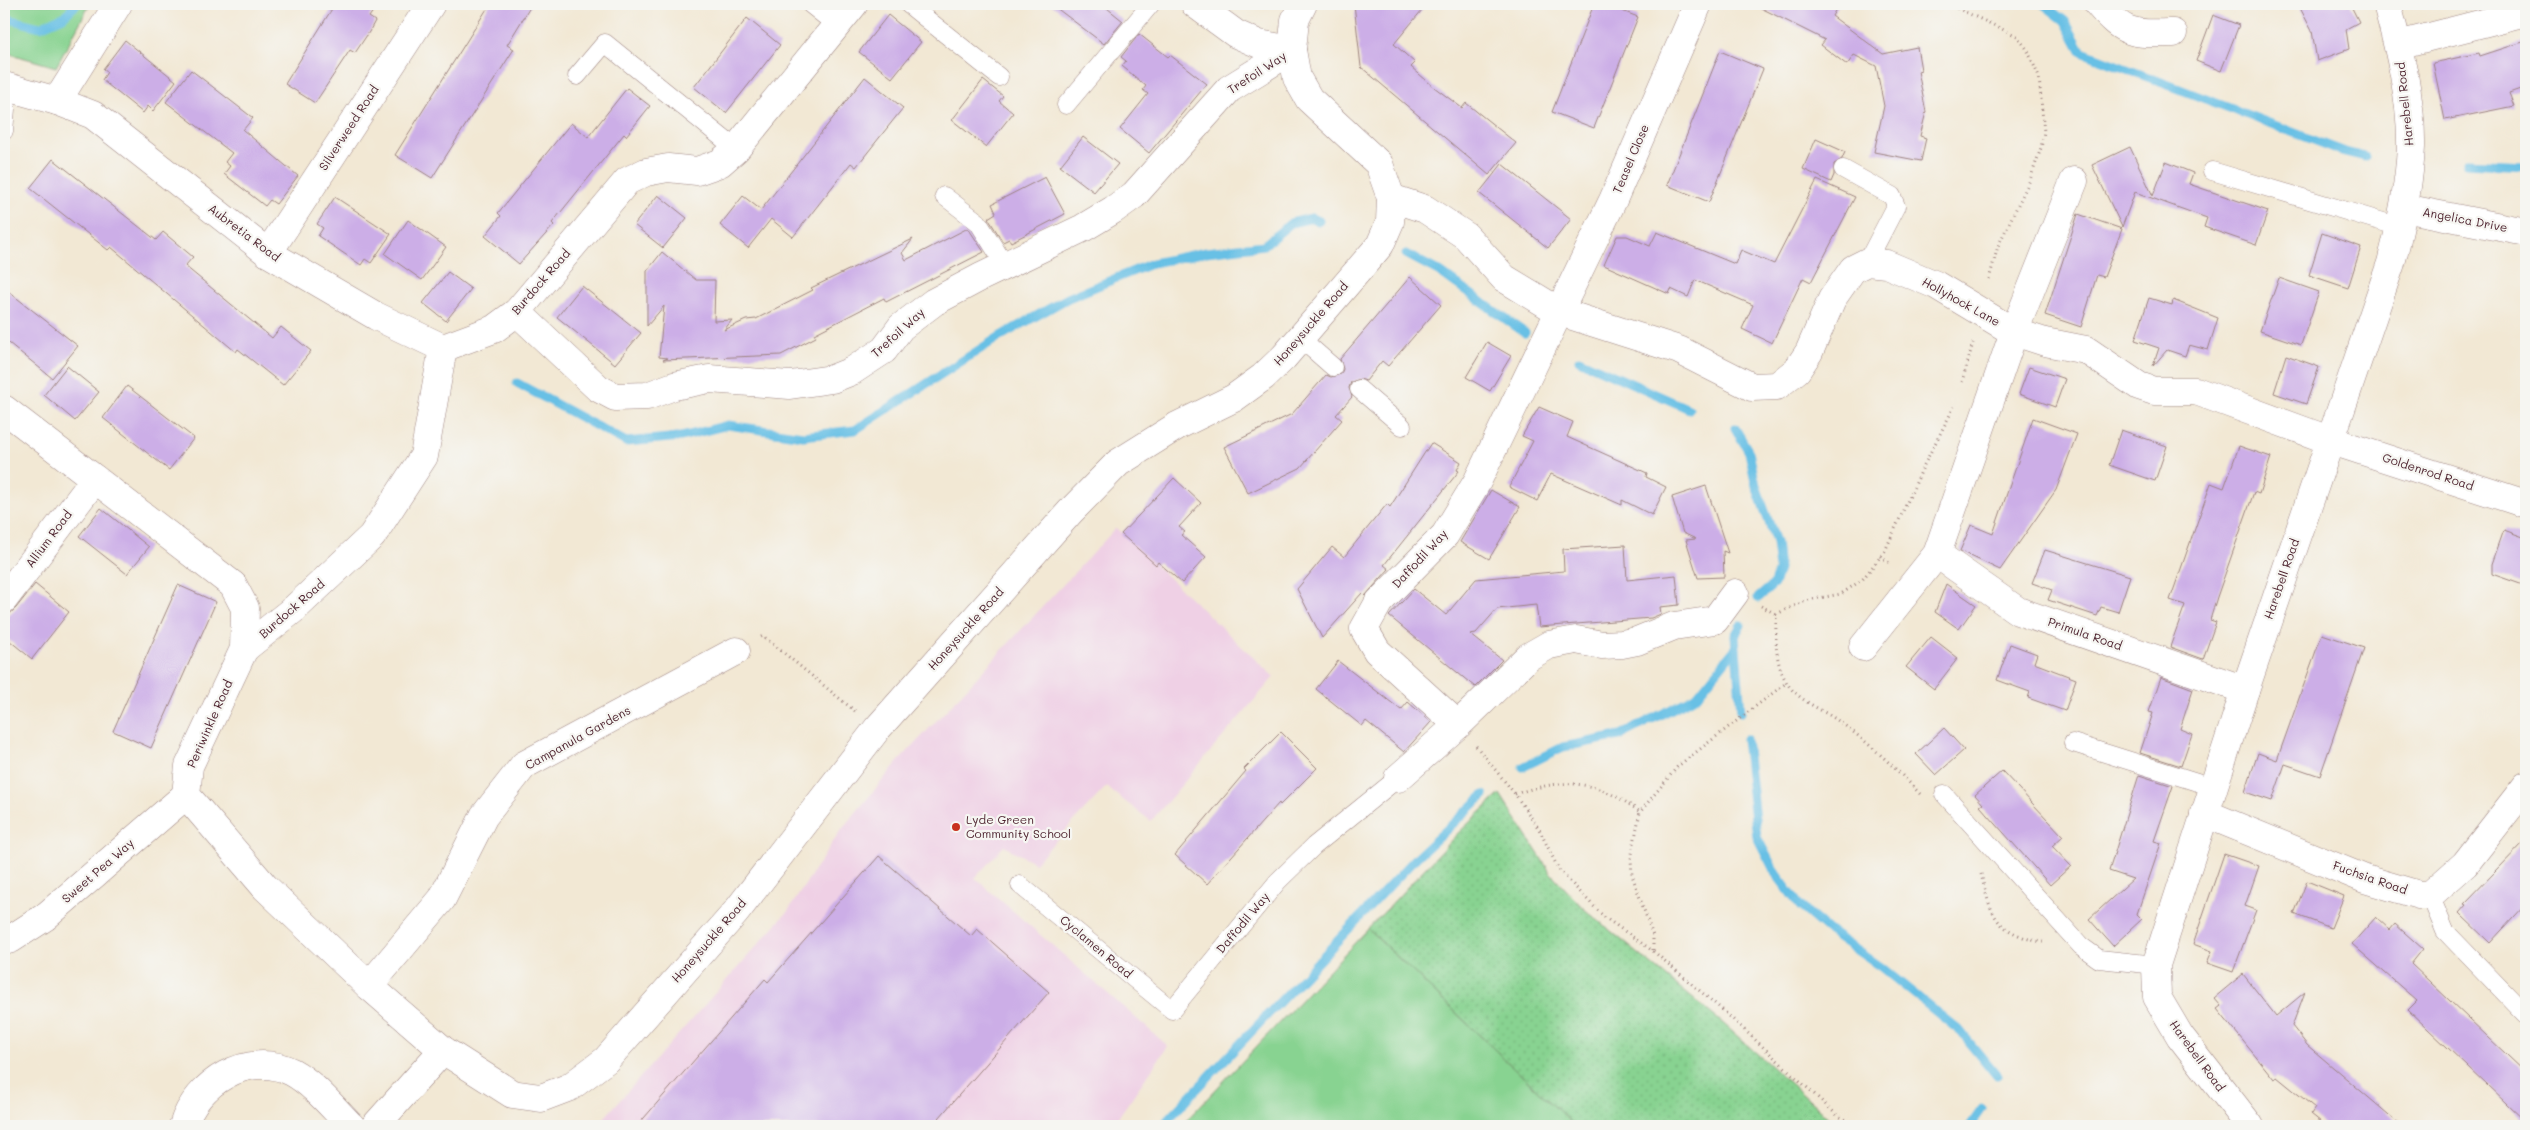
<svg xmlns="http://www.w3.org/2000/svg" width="2530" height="1130" font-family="Mali,sans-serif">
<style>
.built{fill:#efd0e5}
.grass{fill:#88d391;stroke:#69795e}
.park{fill:url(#park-dots);stroke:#69795e}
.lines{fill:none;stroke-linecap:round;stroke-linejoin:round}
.stream{stroke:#68c0e5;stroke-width:9}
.building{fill:#ccaee7}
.lane-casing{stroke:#9e8480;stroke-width:19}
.street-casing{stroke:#9e8480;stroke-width:29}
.path{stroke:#9e8480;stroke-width:3;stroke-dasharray:1 4;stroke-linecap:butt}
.lane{stroke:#fff;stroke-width:18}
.street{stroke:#fff;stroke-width:28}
.poi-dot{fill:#c8321e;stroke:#f6f6f2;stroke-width:2}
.labels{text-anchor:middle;stroke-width:4.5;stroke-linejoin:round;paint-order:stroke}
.street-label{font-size:12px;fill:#4a1f2b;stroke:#f6f6f2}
.poi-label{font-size:12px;fill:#4a1f2b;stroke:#f6f6f2;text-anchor:start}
</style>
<defs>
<pattern id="park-dots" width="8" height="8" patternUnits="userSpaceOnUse" patternTransform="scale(1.25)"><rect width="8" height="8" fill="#88d391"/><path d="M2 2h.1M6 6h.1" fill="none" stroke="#77b57d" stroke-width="1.8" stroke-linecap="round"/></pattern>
</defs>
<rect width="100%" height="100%" fill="#f6f6f2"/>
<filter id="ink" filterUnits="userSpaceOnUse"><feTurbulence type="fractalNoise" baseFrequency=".02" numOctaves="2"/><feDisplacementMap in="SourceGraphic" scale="10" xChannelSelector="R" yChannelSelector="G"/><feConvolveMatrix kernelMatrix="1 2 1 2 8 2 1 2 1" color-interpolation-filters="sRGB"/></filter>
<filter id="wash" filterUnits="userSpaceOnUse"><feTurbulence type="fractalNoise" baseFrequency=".0096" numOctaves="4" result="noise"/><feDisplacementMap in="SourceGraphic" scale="20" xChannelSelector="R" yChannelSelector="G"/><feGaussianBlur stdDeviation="1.12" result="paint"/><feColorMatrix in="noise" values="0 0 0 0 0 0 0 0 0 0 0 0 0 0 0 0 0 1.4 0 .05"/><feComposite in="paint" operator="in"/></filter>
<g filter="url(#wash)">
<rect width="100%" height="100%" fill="#f2e8d4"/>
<polygon class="built" points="1116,528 1274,677 1151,821 1106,787 1035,863 1004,846 975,878 1168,1046 1112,1126 597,1126 788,911 838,834 897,763"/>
<g class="grass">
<polygon points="4,4 90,4 56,67 4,52"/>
<polygon points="1368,929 1575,1126 1181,1126"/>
</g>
<polygon class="park" points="1500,794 1550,872 1583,908 1725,1025 1838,1126 1575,1126 1368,929 1457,834"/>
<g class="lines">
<g class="stream">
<polyline points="2043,4 2065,21 2082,52 2345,152 2365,157"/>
<polyline points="4,18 40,27 63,17 77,4"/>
<polyline points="2466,163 2526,166"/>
<polyline points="1406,254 1440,272 1525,333"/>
<polyline points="1579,360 1689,409"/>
<polyline points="517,383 626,442 681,437 728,425 803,436 855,430 999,337 1068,298 1153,263 1206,252 1264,245 1291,223 1312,218 1319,221"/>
<polyline points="1735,428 1749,452 1756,486 1776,542 1779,569 1774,584 1758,598"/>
<polyline points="1741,712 1735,636 1741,625"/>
<polyline points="1746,739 1757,837 1776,874 1800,906 1829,931 1881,967 1961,1032 1997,1076"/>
<polyline points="1523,767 1563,747 1619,736 1697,696 1735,649"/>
<polyline points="1162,1126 1417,857 1484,795"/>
<polyline points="1970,1126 1982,1109"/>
</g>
</g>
<g id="blocks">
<g class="building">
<polygon points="335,4 378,4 369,17 375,21 369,32 355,53 350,50 315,103 285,84"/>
<polygon points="490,4 532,4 507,45 514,49 432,178 395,155"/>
<polygon points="1051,4 1102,4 1123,21 1104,44"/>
<polygon points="1354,4 1427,4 1394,44 1415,63 1411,67 1434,87 1462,108 1466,103 1516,143 1489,175 1361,67"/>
<polygon points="1594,4 1604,4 1638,17 1594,128 1552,112"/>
<polygon points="1753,4 1839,4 1832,16 1883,54 1917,47 1921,70 1918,71 1926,112 1920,136 1926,138 1921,161 1874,152 1884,106 1876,66 1854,55 1847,65 1821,45 1825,40"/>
<polygon points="2298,4 2350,4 2359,22 2346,29 2349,49 2317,61 2312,31"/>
<polygon points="888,15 921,42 892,78 859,52"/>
<polygon points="2213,15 2239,25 2221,71 2196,61"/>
<polygon points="747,18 780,45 726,113 694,87"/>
<polygon points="1139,34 1168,57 1170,55 1207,84 1149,153 1120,129 1148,94 1143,90 1146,86 1122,66 1126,61 1121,57"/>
<polygon points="125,40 176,81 153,111 148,106 143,113 102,80 107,72 103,69"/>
<polygon points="2526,41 2526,87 2509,93 2514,106 2445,120 2433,63 2479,53 2480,56"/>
<polygon points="1720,51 1763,69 1709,202 1667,185"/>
<polygon points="191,70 253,118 243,130 298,176 276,204 270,200 265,206 224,174 230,166 225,162 232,153 166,102"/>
<polygon points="865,77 903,108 856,167 851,163 793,237 771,219 748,248 720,225 743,196 761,210"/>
<polygon points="983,80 1003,96 999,101 1013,113 986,147 952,120"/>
<polygon points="627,88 650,106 626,136 624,134 552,223 554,225 519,264 485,236 501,216 498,213 571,123 588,137"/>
<polygon points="1083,137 1118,164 1094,192 1060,166"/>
<polygon points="1816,139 1845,152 1842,159 1834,164 1834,175 1831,182 1803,169"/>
<polygon points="2130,147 2153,196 2166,162 2193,173 2189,184 2268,211 2256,245 2204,227 2207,218 2135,192 2122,227 2092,165"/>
<polygon points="53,159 156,240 163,232 193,257 185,266 272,338 281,327 311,351 283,385 238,349 236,352 111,247 108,250 30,188"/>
<polygon points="1502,164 1571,219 1548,248 1479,193"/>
<polygon points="1045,177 1065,214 1011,242 1009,239 1003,242 988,218 996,213 992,204"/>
<polygon points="1817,180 1855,197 1811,282 1803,278 1772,343 1742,329 1753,305 1695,280 1688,297 1671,289 1669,294 1604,265 1617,236 1627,236 1650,246 1657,232 1735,264 1741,250 1774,264"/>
<polygon points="658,195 687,218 663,248 634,225"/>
<polygon points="335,197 391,234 371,263 365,259 361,265 318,236 323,228 317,224"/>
<polygon points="2078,214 2122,229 2104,277 2097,275 2081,327 2045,315"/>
<polygon points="408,220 446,247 422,280 385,254"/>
<polygon points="968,228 984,252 886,302 884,298 814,334 816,337 781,355 663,360 668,358 659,357 664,306 647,326 647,271 662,252 696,280 715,280 714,321 732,320 724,330 746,320 756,319 813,290 811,288 913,239 902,253 906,260"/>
<polygon points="2322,233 2361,247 2348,288 2309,275"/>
<polygon points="448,272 471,289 446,321 423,303"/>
<polygon points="1410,277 1441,305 1388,366 1382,361 1366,381 1360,379 1351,382 1349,388 1352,397 1336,415 1342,420 1300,468 1248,493 1224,447 1292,414 1326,375 1331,377 1341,374 1343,369 1340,359"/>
<polygon points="2279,278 2319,292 2301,345 2260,331"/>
<polygon points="582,286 641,333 615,364 557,317"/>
<polygon points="4,288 78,346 52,378 4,339"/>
<polygon points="2149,298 2172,305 2173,300 2218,318 2208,350 2189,345 2185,356 2167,350 2153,366 2159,348 2135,340"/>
<polygon points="1487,342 1511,356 1490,391 1466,377"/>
<polygon points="2286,355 2319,367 2306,404 2274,393"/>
<polygon points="67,366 99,392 75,421 44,395"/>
<polygon points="2029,367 2065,379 2055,407 2019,394"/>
<polygon points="127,386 194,438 169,470 103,418"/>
<polygon points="1539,407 1573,422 1567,437 1647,473 1646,477 1666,487 1652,515 1622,500 1622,505 1551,474 1537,501 1509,487 1533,441 1522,436"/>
<polygon points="2033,418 2077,434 2056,490 2000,570 1960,551 1971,525 1993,534"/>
<polygon points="2121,430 2167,446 2155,481 2109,465"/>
<polygon points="1431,443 1461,462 1457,470 1459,471 1384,565 1389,569 1365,596 1362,593 1322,638 1297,589 1332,547 1344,557 1387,504 1390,507"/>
<polygon points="2239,446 2271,457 2259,494 2254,492 2217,597 2210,620 2216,622 2203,659 2170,647 2185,605 2170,600 2211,483 2224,488"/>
<polygon points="1174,478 1201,503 1179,527 1185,532 1181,535 1206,557 1182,583 1158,562 1156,565 1121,534"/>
<polygon points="1706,486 1728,553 1723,551 1724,577 1698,578 1686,540 1696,539 1683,533 1672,497"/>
<polygon points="1491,490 1520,507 1489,559 1460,542"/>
<polygon points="101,508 149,547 127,574 79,536"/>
<polygon points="2504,530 2526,538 2526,586 2492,574 2492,564"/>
<polygon points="1625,545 1627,580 1676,575 1679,605 1660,607 1661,614 1651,618 1539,627 1536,605 1497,609 1476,633 1470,634 1502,660 1475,687 1389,616 1414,589 1446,615 1476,579 1564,571 1563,549"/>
<polygon points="2045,550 2130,576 2118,612 2101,607 2097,616 2048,600 2052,590 2032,583"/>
<polygon points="35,584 69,612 32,659 4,636 4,619 16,608"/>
<polygon points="1946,584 1976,605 1959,629 1935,612"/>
<polygon points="178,585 216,602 151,748 113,731"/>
<polygon points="2322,634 2364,648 2320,776 2285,764 2272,801 2245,792 2258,753 2277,760"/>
<polygon points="1931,637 1958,658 1934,689 1906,667"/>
<polygon points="2010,644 2037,654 2034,663 2076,679 2065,711 2028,698 2030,692 1997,680"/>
<polygon points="1338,661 1401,710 1408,702 1431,722 1404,752 1366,721 1362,726 1316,689"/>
<polygon points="2161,677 2193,689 2180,729 2192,734 2181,766 2140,753 2153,713 2149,712"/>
<polygon points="1944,728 1964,750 1936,775 1916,754"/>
<polygon points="1281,732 1317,768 1280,805 1279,803 1207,884 1175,855 1246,771 1244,769"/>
<polygon points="2002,771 2063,836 2052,846 2071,866 2050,885 1980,806 1983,804 1975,795"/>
<polygon points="2139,775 2173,786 2154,841 2161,843 2137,914 2142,919 2113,946 2089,919 2133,879 2109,871"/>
<polygon points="2526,840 2526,904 2490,943 2459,913 2466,905 2464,904"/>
<polygon points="2224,854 2259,866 2245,906 2256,910 2233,972 2207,963 2212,951 2193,944"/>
<polygon points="879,856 971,936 977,929 1049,992 932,1126 637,1126 765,979 768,982"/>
<polygon points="2307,881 2344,896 2331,928 2294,914"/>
<polygon points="2376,917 2390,930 2395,924 2423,949 2411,964 2526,1073 2526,1122 2408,1010 2417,1001 2352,944"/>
<polygon points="2243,974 2276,1016 2305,992 2292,1026 2307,1045 2402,1126 2326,1126 2311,1114 2315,1108 2277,1077 2274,1079 2217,1009 2221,1006 2214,998"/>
</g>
</g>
</g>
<g filter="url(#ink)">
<use href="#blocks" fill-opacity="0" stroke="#9e8480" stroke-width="1"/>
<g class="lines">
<defs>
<g id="lane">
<polyline points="810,4 835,24"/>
<polyline points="908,4 999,77"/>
<polyline points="577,76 605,43 736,149"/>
<polyline points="1066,105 1151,4"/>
<polyline points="4,131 8,87"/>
<polyline points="1843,169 1892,196 1896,206 1867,262"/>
<polyline points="2212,171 2400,227"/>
<polyline points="944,196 978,222 1005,265"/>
<polyline points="1300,338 1333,367"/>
<polyline points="1359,389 1402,426"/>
<polyline points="2073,743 2213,787"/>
<polyline points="1944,794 2081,946 2099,959 2156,965"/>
<polyline points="1020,885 1172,1010 1278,881 1314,846 1398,778"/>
<polyline points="2430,895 2445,931 2526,1015"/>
</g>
<g id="street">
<polyline points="118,4 57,101 93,115 268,253 376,316 443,348"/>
<polyline points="1195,4 1236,34 1259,44 1292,50"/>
<path d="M2098 4C2124 35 2134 34 2173 33"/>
<polyline points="2398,45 2526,12"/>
<polyline points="4,86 57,101"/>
<polyline points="1391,198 1425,209 1466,236 1504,278 1560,312 1679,350 1752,387 1777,386 1797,370 1809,352 1832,299 1853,269 1867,262 1886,264 1936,285 2014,332 2045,342 2086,350 2139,386 2154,391 2196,391 2329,440 2526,504"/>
<polyline points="2404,208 2526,232"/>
<polyline points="268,253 431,4"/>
<polyline points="517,312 598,388 615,397 647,396 674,386 709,379 790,385 832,379 852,371 884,350 901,327 934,302 981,277 1083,228 1113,210 1134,195 1229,89 1292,50"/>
<polyline points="443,348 494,329 517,312 627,181 646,172 668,168 697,171 720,163 736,149 854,4"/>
<polyline points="4,409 233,585 245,608 244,649 189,766 186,795 265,887 369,986 443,1050 512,1094 541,1098 570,1087 606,1060 736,912 877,729 1070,512 1118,463 1177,426 1234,398 1263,377 1284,357 1380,245 1390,222 1391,198 1379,164 1309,99 1297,78 1292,50 1295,20 1303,4"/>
<polyline points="1937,554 2018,611 2245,690"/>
<polyline points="4,599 95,479"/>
<polyline points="1863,647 1937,554 2014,332 2074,181"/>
<polyline points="244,649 294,609 372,536 424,456 443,348"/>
<polyline points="1458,725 1377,651 1364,629 1379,602 1445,535 1477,482 1613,200 1698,4"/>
<polyline points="1398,778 1458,725 1528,657 1549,645 1576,640 1602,645 1622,644 1637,641 1674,626 1715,620 1735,593"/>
<polyline points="2204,813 2365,879 2419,895 2430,895 2465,864 2526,786"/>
<polyline points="4,941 11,939 45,917 186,795"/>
<polyline points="369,986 442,899 484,816 524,765 736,651"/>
<path d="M183 1126C196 1083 248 1050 292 1072 314 1084 333 1108 351 1126"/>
<polyline points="375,1126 443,1050"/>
<path d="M2250 1126 2180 1036 2157 997 2156 965 2245 690 2391 263C2401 225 2409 187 2411 147 2412 99 2399 49 2387 4"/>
</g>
</defs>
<use href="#lane" class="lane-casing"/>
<use href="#street" class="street-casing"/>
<g class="path">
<polyline points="1948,4 2017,36 2027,49 2039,77 2044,132 2041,148 2030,180 1998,246 1988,283"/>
<polyline points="1962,382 1973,343"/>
<polyline points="1880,556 1892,565"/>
<polyline points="1761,606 1776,614"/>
<polyline points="761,637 763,636 855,711"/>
<polyline points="1476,746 1515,794 1539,829 1559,870 1604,917 1653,951 1726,1013 1838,1116 1860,1126"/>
<path d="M1515 794C1566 777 1597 780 1640 812"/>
<path d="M1920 794C1895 767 1867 741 1837 720 1821 709 1795 699 1786 681 1774 661 1776 637 1776 614L1808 600 1841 594 1862 580 1885 551 1924 465 1954 407"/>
<path d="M1981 874C1985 889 1989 912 2001 924 2010 933 2030 941 2043 942"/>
<polyline points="1653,950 1653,936 1632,875 1631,859 1640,812 1678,766 1786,683"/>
</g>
<use href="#lane" class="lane"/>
<use href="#street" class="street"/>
</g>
</g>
<circle class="poi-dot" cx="956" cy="827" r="5"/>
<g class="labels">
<g class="street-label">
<text transform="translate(1257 73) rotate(-33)" y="4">Trefoil Way</text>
<text transform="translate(2405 104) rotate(-96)" y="4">Harebell Road</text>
<text transform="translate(349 128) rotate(-57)" y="4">Silverweed Road</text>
<text transform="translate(1631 159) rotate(-67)" y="4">Teasel Close</text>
<text transform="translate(2465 220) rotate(11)" y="4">Angelica Drive</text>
<text transform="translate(244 233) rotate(37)" y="4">Aubretia Road</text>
<text transform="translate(541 282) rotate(-49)" y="4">Burdock Road</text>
<text transform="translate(1961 302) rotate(29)" y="4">Hollyhock Lane</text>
<text transform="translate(1311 324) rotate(-49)" y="4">Honeysuckle Road</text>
<text transform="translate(898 333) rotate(-42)" y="4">Trefoil Way</text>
<text transform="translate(2428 472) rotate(18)" y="4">Goldenrod Road</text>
<text transform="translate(49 539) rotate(-53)" y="4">Allium Road</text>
<text transform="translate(1420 559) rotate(-47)" y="4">Daffodil Way</text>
<text transform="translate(2282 579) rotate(-71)" y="4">Harebell Road</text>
<text transform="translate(292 609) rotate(-41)" y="4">Burdock Road</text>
<text transform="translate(966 629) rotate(-48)" y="4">Honeysuckle Road</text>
<text transform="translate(2085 634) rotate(19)" y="4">Primula Road</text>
<text transform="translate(210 724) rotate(-66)" y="4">Periwinkle Road</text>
<text transform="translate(578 738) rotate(-29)" y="4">Campanula Gardens</text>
<text transform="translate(98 871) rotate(-41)" y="4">Sweet Pea Way</text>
<text transform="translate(2370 878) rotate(19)" y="4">Fuchsia Road</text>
<text transform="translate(1243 923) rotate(-50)" y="4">Daffodil Way</text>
<text transform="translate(709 941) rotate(-49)" y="4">Honeysuckle Road</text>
<text transform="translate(1096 947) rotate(40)" y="4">Cyclamen Road</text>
<text transform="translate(2197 1056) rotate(54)" y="4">Harebell Road</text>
</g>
<g class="poi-label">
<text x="966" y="824">Lyde Green<tspan x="966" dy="14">Community School</tspan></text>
</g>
</g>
<rect width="2530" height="1130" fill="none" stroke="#f6f6f2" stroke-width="20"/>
</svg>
